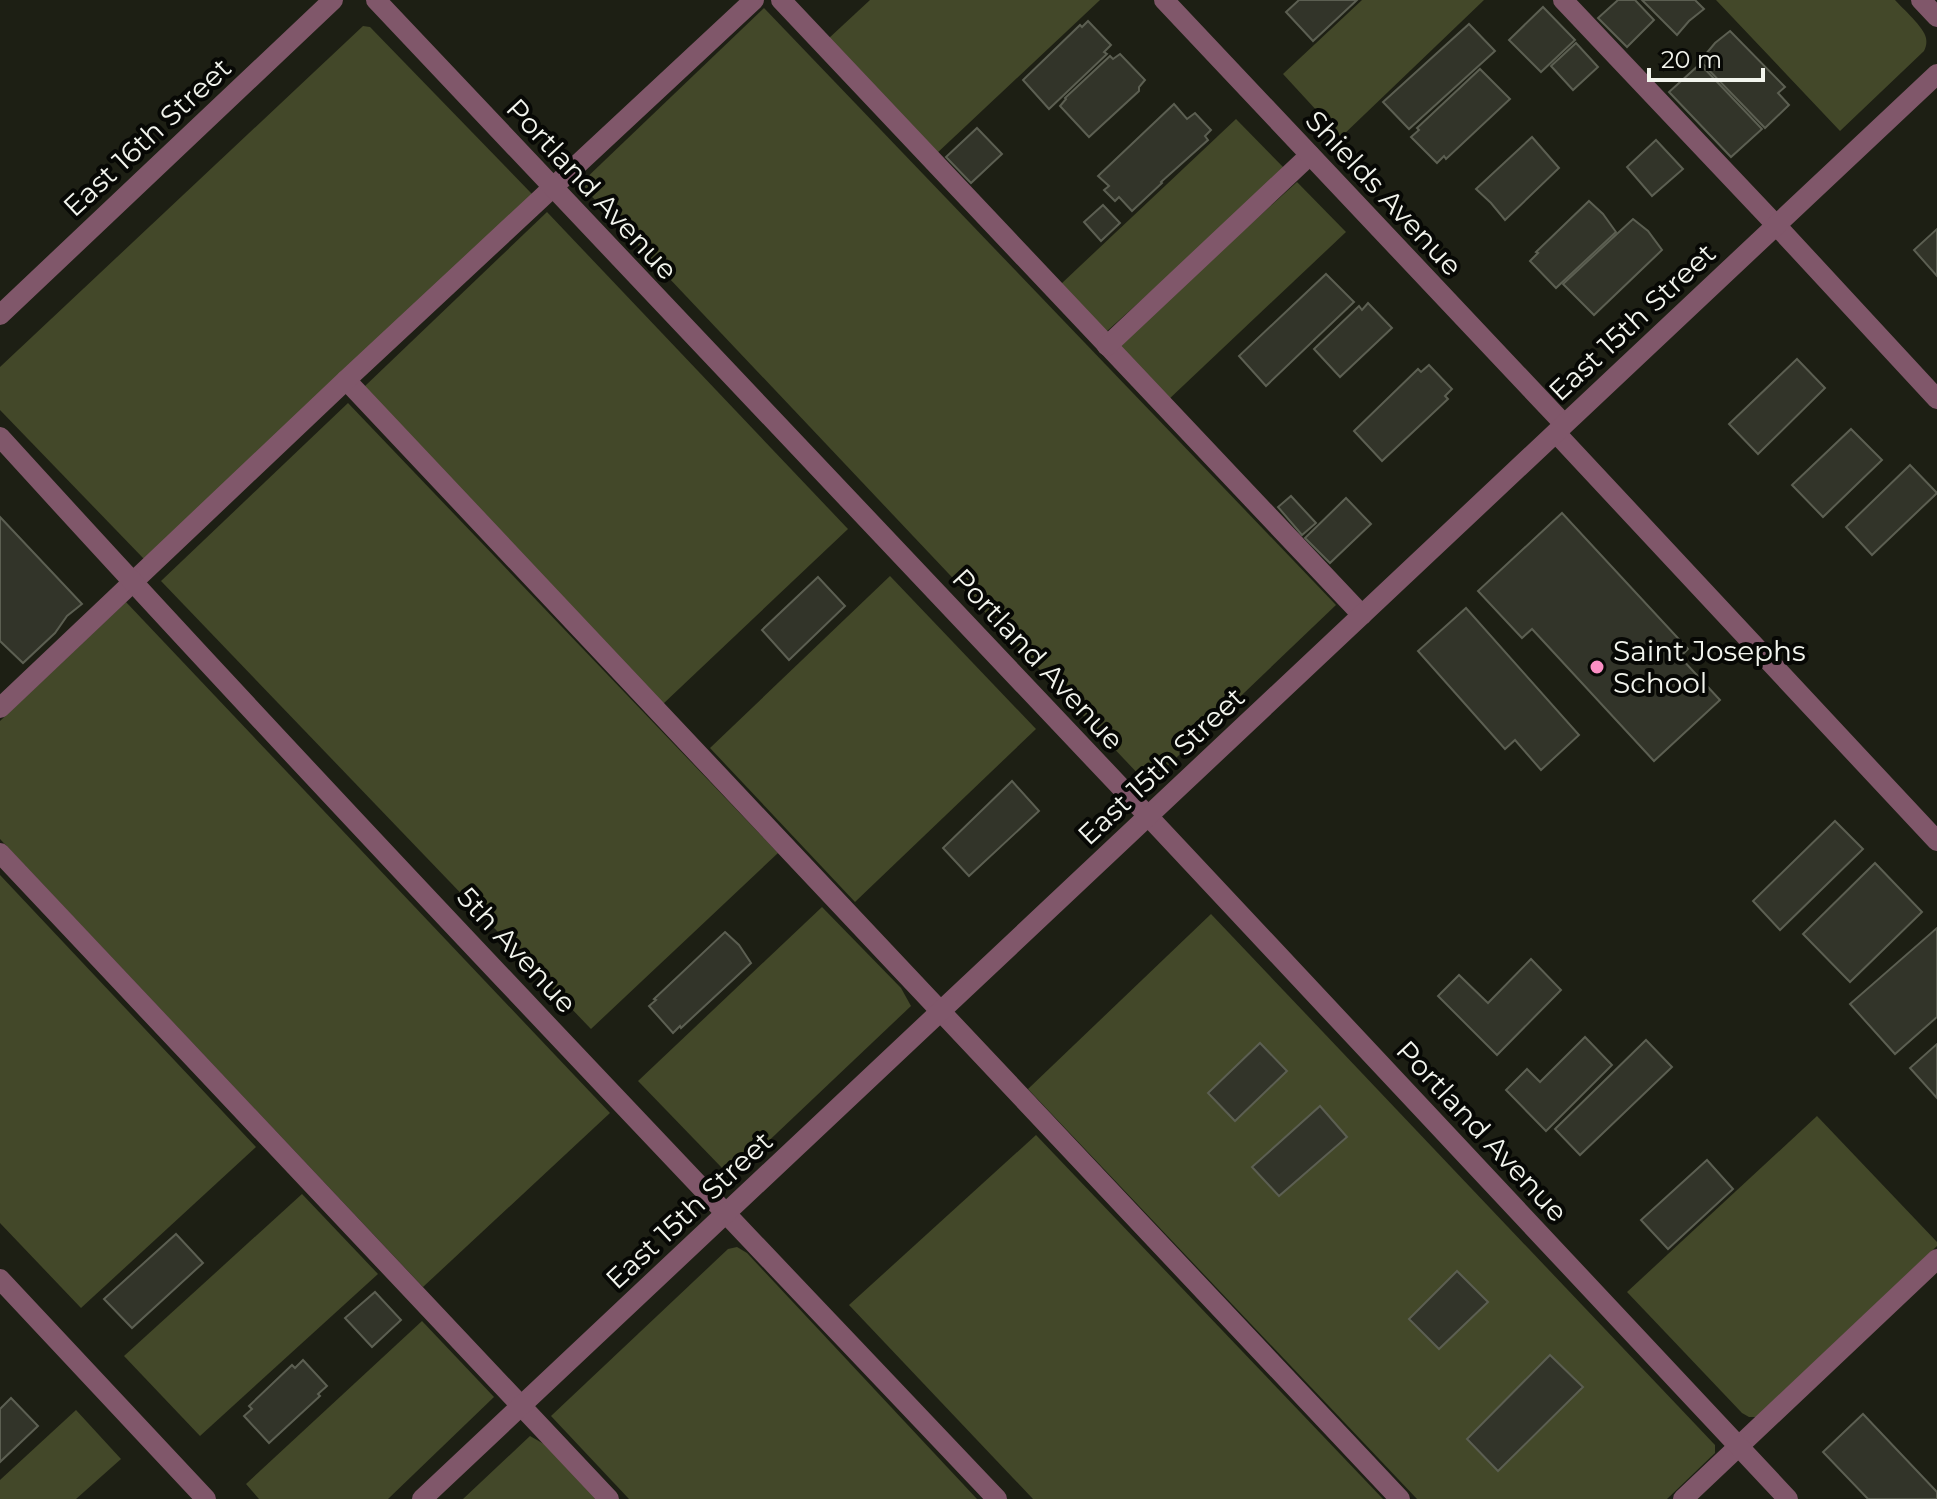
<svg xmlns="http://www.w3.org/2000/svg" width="1937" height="1499" font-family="Montserrat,sans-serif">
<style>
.green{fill:#434829}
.building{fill:#323429;stroke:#5c5f52;stroke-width:2}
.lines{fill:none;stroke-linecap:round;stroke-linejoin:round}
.lane{stroke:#80576a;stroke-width:20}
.street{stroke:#80576a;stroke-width:20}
.poi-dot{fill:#fb8fc4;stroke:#070805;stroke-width:3}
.labels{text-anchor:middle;stroke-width:8;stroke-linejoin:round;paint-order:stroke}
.street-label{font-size:28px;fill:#f2f4ed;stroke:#070805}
.poi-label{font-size:28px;fill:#f2f4ed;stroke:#070805;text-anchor:start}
</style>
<rect width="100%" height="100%" fill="#1d1f14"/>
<g class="green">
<polygon points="870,0 1100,0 935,155 828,39"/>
<polygon points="1362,0 1484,0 1341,137 1283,74"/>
<path d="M1716 0H1895C1903 9 1924 27 1926 38 1927 43 1926 47 1924 51L1840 131Z"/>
<polygon points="764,8 1336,605 1154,779 1149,780 1142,778 580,184"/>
<polygon points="363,26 370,27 532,194 144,559 0,410 0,367"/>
<polygon points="1236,119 1286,170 1106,332 1061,284"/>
<polygon points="1297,182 1346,232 1167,401 1116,346"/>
<polygon points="547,212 848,529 663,704 364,387"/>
<polygon points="348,403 778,853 591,1029 161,581"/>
<polygon points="890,576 1036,729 855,902 710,748"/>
<polygon points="126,602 610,1113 423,1287 0,839 0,721"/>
<polygon points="0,875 256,1147 81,1308 0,1223"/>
<polygon points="822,907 901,988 911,1006 739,1169 728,1170 723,1169 638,1081"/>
<polygon points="1211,914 1715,1445 1715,1453 1667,1499 1417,1499 1028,1089"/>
<polygon points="1817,1116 1937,1242 1937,1246 1756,1417 1749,1417 1742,1413 1627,1292"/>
<polygon points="1036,1135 1383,1499 1033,1499 849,1305"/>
<polygon points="302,1194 378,1274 200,1436 124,1356"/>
<polygon points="737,1247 747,1253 977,1499 629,1499 551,1416 728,1249"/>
<polygon points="422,1321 494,1397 388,1499 259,1499 246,1484"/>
<polygon points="76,1410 121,1459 76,1499 0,1499 0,1480"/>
<polygon points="530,1436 544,1444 598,1499 463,1499"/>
</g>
<g class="building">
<polygon points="1299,0 1357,0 1313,41 1286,12"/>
<polygon points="1618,0 1635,0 1654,20 1627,47 1598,18"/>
<polygon points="1642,0 1695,0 1704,9 1689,21 1677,35"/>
<polygon points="1543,7 1575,40 1541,72 1509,40"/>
<polygon points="1088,21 1111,45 1104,52 1107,54 1049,109 1023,80 1080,25 1082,27"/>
<polygon points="1469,24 1495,51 1409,129 1383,102"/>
<polygon points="1730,31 1785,87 1778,93 1789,105 1765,128 1700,61 1715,43"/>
<polygon points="1576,43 1598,67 1573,90 1551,66"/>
<polygon points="1120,54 1145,80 1139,87 1139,91 1089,137 1060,106 1066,99 1065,98 1110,56 1113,59"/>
<polygon points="1700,64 1762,129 1731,157 1669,92"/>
<polygon points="1480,69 1510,99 1446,159 1444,156 1437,163 1411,137 1419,130 1417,128"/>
<polygon points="1174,104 1187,119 1195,113 1211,130 1205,136 1208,140 1161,182 1162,183 1132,211 1119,197 1115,201 1104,190 1109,186 1098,176"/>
<polygon points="977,128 1002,154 971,183 946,157"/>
<polygon points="1532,137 1559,168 1505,220 1491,203 1476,189"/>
<polygon points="1656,140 1683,169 1652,196 1627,167"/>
<polygon points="1589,201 1603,214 1616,232 1556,288 1530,261 1538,253 1536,252"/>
<polygon points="1103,205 1120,223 1101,241 1084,222"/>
<polygon points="1633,219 1648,231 1662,250 1594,315 1563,284"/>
<polygon points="1937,229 1937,276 1914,250"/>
<polygon points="1326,274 1354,302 1266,386 1239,356"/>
<polygon points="1368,303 1392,328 1340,377 1314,349 1359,306 1362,310"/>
<polygon points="1797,359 1825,388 1758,454 1729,424"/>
<polygon points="1429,365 1452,389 1445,396 1448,399 1382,461 1354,431 1418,369 1421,372"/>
<polygon points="1851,429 1882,460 1823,517 1792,485"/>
<polygon points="1910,465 1937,493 1872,555 1846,527"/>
<polygon points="1291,496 1316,523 1302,535 1278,507"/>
<polygon points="1346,498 1371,524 1330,563 1305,538"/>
<polygon points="1562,513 1688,649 1680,657 1720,700 1654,761 1532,629 1522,638 1478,591"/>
<polygon points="0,517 82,604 67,616 55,633 23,663 0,641"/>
<polygon points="818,577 845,606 789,660 762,630"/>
<polygon points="1466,608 1579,735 1541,770 1515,740 1505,749 1418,651"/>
<polygon points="1012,781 1039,811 969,876 943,848"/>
<polygon points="1835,821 1863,849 1780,930 1753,901"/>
<polygon points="1875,863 1922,912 1850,982 1803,934"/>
<polygon points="1937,928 1937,1017 1895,1054 1850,1004"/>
<polygon points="725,932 739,945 751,963 681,1028 680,1026 673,1033 649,1006 656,1000 654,999"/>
<polygon points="1531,959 1561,990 1497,1055 1438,996 1459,975 1488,1003"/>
<polygon points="1585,1037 1612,1065 1546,1131 1506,1090 1527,1069 1540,1082"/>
<polygon points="1646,1040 1672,1067 1580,1155 1555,1129"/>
<polygon points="1260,1043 1287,1071 1235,1121 1208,1093"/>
<polygon points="1937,1044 1937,1098 1910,1068"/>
<polygon points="1320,1106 1347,1137 1279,1196 1252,1167"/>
<polygon points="1707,1160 1733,1189 1668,1249 1641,1220"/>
<polygon points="176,1234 203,1263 132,1328 104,1299"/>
<polygon points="1457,1271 1488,1302 1439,1349 1409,1319"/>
<polygon points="375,1292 401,1320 372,1347 345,1318"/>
<polygon points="1550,1355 1583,1387 1498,1471 1467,1439"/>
<polygon points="303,1360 327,1386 318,1394 320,1396 269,1443 244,1416 252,1409 249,1406 292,1365 295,1368"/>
<polygon points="11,1398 38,1426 0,1462 0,1409"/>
<polygon points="1863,1414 1937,1492 1937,1499 1868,1499 1823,1452"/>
</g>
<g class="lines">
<g class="lane">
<polyline points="781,0 1362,615"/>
<polyline points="1563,0 1776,225"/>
<polyline points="1107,346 1310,155"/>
<polyline points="346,380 1400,1499"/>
<polyline points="0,708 346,380 754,0"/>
<polyline points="0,853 609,1499"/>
<polyline points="1683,1499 1937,1259"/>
</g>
<g class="street">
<polyline points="376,0 1148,816 1788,1499"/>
<polyline points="1164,0 1564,424"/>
<polyline points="1921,0 1937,17"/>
<polyline points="1776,225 1937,399"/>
<polyline points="0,315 333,0"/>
<polyline points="1556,433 1937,841"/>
<path d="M0 437C327 796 663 1147 997 1499"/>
<polyline points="0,1279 206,1499"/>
<polyline points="422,1499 1937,74"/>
</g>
</g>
<circle class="poi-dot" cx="1597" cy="667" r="8"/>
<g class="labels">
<g class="street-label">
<text transform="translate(147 137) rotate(-43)" y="10">East 16th Street</text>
<text transform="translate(592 189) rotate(47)" y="10">Portland Avenue</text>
<text transform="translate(1384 193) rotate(47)" y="10">Shields Avenue</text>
<text transform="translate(1632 322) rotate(-43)" y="10">East 15th Street</text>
<text transform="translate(1038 659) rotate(47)" y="10">Portland Avenue</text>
<text transform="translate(1161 766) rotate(-43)" y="10">East 15th Street</text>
<text transform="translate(517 950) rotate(47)" y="10">5th Avenue</text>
<text transform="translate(1482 1131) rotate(47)" y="10">Portland Avenue</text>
<text transform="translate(689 1210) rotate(-43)" y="10">East 15th Street</text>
</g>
<g class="poi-label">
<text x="1613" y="661">Saint Josephs<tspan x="1613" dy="32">School</tspan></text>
</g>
</g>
<path d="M1649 68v12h114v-12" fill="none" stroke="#f2f4ed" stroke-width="4"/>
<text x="1661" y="68" font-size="24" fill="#f2f4ed" stroke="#070805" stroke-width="6" paint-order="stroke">20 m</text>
</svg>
